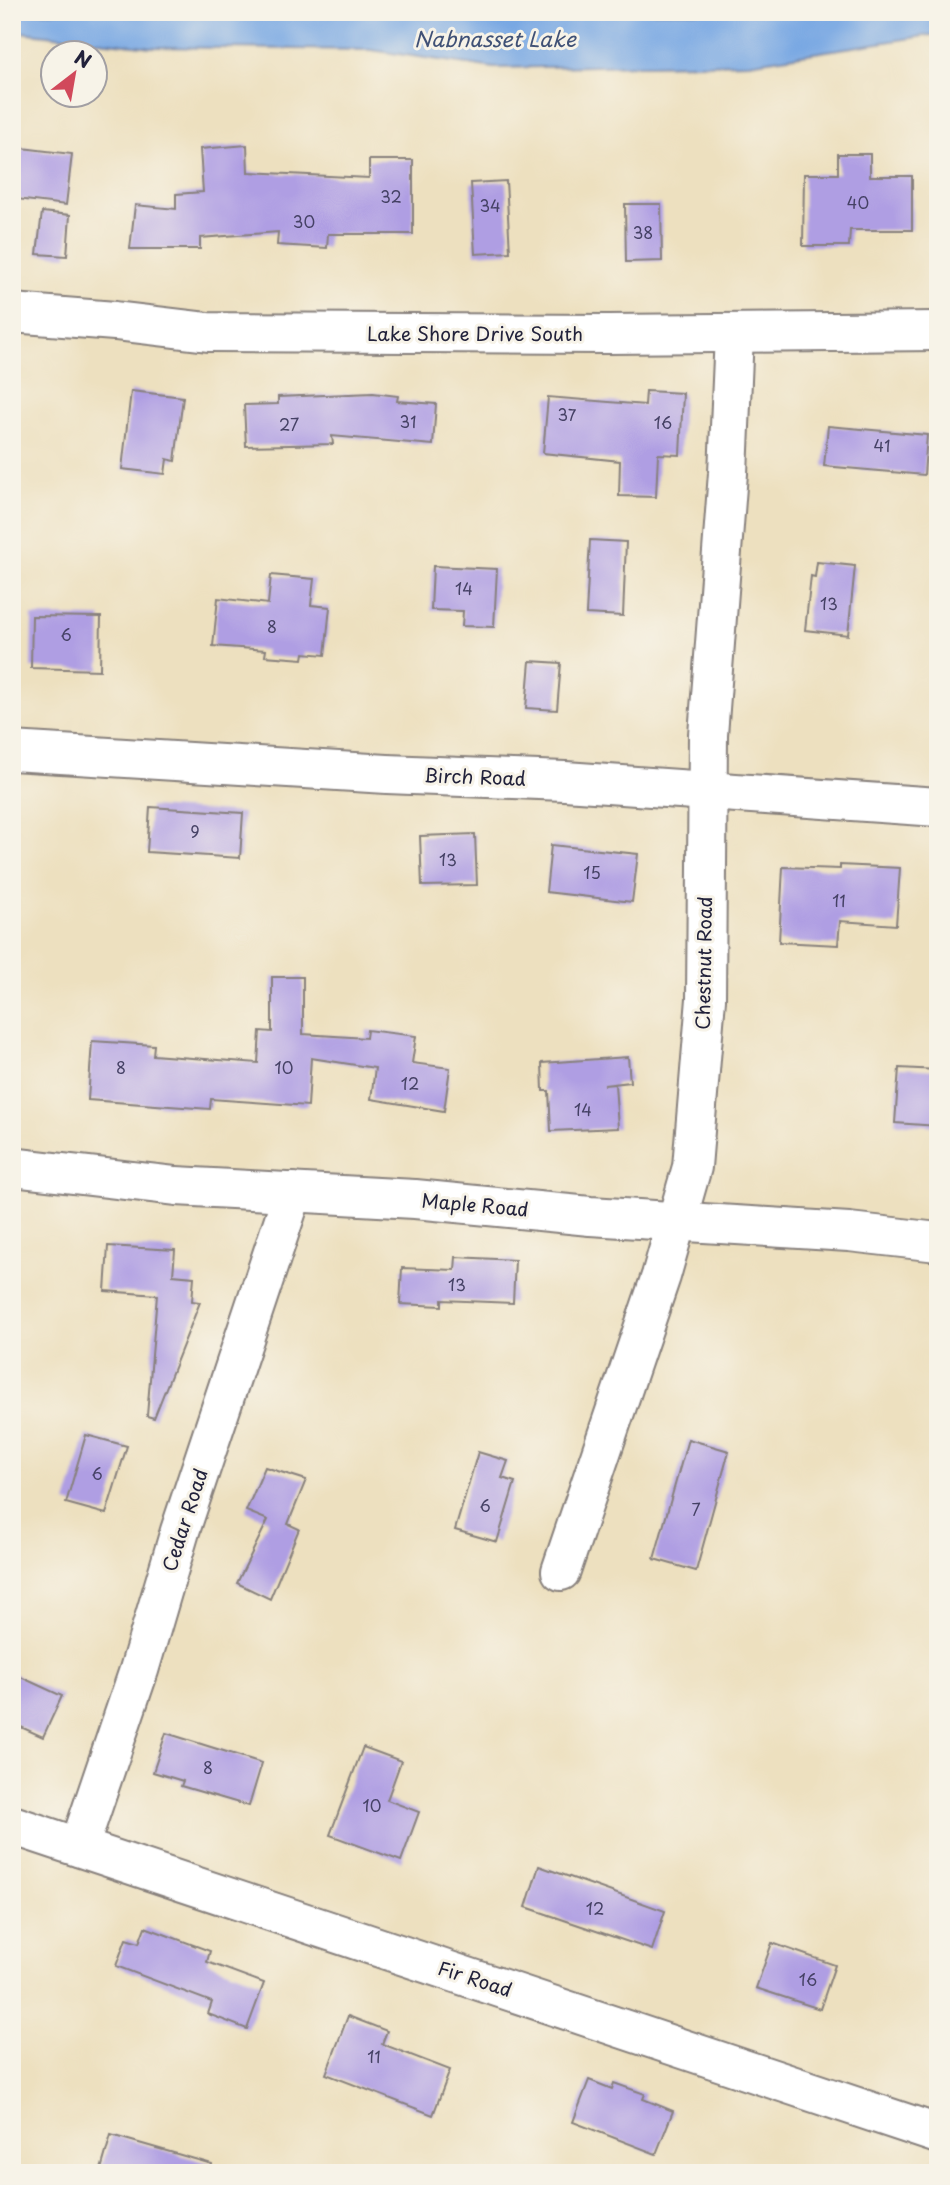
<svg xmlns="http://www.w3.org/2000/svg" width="950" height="2185" font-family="'Playpen Sans',sans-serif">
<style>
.water{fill:#79a8e3;stroke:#4e658f;stroke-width:2}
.building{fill:#af9ee3}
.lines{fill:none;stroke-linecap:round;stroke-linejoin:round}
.minor-casing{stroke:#88817d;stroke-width:42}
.minor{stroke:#fff;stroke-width:38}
.labels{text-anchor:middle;stroke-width:6;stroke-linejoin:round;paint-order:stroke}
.number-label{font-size:16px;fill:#454165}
.street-label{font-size:19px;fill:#22223b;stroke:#f7f3e8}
.water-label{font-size:21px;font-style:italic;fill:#405176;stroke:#f7f3e8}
</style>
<rect width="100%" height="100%" fill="#f7f3e8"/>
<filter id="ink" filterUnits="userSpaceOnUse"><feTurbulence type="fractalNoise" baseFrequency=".0143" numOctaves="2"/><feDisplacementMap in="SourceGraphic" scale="14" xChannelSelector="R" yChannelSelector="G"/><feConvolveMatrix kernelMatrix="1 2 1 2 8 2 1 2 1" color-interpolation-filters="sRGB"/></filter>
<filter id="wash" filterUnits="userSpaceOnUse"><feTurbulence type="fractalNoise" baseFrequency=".00686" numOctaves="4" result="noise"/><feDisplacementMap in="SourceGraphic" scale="28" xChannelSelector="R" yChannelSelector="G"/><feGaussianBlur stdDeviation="1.57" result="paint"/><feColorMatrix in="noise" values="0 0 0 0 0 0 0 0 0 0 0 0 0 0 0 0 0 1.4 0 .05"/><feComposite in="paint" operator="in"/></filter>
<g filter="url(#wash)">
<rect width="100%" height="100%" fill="#ede0bf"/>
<polygon class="water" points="12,12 938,12 938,34 749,63 494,68 371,50 151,47 12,31"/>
<g id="blocks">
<g class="building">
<polygon points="247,145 248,172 369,178 369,160 413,160 413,234 328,234 327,248 277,245 278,232 200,238 200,249 130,249 135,205 176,209 176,194 203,192 200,149"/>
<polygon points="22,148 72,154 66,205 16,199"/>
<polygon points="838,154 870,154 870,176 912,176 912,230 850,230 849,246 803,246 804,174 838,174"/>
<polygon points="506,181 510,252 475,254 471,183"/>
<polygon points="625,204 661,204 662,261 626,262"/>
<polygon points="42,212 70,215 67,256 37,254"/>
<polygon points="131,391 183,397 175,461 167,459 165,474 122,469"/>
<polygon points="646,391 683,393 680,455 658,454 656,497 619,496 620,461 543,453 548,397 645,405"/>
<polygon points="373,393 398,396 397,401 436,404 433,445 332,436 333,444 246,446 244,405 278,404 278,397"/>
<polygon points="828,426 927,435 924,475 824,466"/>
<polygon points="590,540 626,542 623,616 586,614"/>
<polygon points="817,562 855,566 848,635 805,630 811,576 815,577"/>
<polygon points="433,566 497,569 494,627 462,626 463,611 431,610"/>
<polygon points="271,575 314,579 311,605 330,607 325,655 304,653 303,659 265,656 266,650 213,646 218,598 268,604"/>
<polygon points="32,616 101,617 100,670 31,668"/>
<polygon points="530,661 561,663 557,710 526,708"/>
<polygon points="150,807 243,813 240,858 147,852"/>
<polygon points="475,834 477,885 422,886 420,836"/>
<polygon points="551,845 638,854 632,902 546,892"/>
<polygon points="840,865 900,868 896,925 840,921 838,945 779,942 783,867 840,869"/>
<polygon points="272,977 303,977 303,1034 366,1038 367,1030 416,1036 412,1063 450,1068 444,1111 371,1099 375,1068 311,1058 308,1106 211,1099 210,1109 88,1100 92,1041 154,1045 153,1055 258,1063 260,1031 272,1032"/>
<polygon points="628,1057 630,1082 604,1085 615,1084 618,1128 551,1131 549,1091 543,1091 542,1063"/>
<polygon points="899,1068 938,1070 938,1126 895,1123"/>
<polygon points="108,1246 175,1250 173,1275 194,1277 192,1301 200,1302 154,1418 147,1416 157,1295 105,1291"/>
<polygon points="456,1257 515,1260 513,1303 442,1300 442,1306 400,1304 402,1268 455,1270"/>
<polygon points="86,1435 127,1446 106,1514 66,1503"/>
<polygon points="688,1439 729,1451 696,1571 654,1559"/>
<polygon points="478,1452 508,1461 502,1478 515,1482 497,1542 455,1530"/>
<polygon points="265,1467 306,1480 288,1524 299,1529 270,1599 237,1583 268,1520 246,1511"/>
<polygon points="12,1673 62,1696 43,1737 12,1723"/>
<polygon points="166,1733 262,1763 249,1806 181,1786 183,1781 153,1772"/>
<polygon points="363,1747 401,1761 387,1800 419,1812 401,1861 330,1835"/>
<polygon points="539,1866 665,1911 652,1950 526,1907"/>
<polygon points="145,1927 210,1951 207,1962 264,1983 247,2029 208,2014 212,2002 116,1966 126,1939 139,1943"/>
<polygon points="772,1943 835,1965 820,2009 756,1988"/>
<polygon points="348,2016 387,2031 382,2044 450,2070 433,2115 326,2074"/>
<polygon points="589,2080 612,2089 614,2083 645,2094 643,2099 673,2111 656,2154 573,2122"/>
<polygon points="111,2135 212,2164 211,2173 100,2173"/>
</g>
</g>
</g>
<g filter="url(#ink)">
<use href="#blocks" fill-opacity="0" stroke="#88817d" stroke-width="2"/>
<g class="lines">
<defs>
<g id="minor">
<polyline points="12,313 115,321 208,332 608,334 938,331"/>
<polyline points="12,751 387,774 565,781 938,807"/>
<polyline points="12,1167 176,1186 415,1199 590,1216 849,1232 938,1242"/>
<polyline points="561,1571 661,1276 692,1167 706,999 708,735 728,473 734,334"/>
<polyline points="12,1825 938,2134"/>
<polyline points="79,1847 139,1670 180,1531 293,1192"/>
</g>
</defs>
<use href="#minor" class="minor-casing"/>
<use href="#minor" class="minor"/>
</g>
</g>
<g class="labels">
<g class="number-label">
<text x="391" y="203">32</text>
<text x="858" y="209">40</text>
<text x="490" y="212">34</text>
<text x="304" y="228">30</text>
<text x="643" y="239">38</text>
<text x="567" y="421">37</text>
<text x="408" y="428">31</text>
<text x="663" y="429">16</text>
<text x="289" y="431">27</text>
<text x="882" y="452">41</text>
<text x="464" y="595">14</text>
<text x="829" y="610">13</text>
<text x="272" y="633">8</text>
<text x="66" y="641">6</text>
<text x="195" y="838">9</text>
<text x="448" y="866">13</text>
<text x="592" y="879">15</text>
<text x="839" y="907">11</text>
<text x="121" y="1074">8</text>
<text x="284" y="1074">10</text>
<text x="410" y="1090">12</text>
<text x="583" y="1116">14</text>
<text x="457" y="1291">13</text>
<text x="97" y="1480">6</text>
<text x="485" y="1512">6</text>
<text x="696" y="1516">7</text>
<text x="208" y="1774">8</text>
<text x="372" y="1812">10</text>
<text x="595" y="1915">12</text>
<text x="808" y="1986">16</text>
<text x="374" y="2063">11</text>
</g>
<g class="street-label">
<text x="475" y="341">Lake Shore Drive South</text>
<text transform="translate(475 777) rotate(2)" y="7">Birch Road</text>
<text transform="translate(704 963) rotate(-89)" y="7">Chestnut Road</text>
<text transform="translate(475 1205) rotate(5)" y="7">Maple Road</text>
<text transform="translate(185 1520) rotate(-72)" y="7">Cedar Road</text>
<text transform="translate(475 1979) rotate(18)" y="7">Fir Road</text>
</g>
<g class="water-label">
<text x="495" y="47">Nabnasset Lake</text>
</g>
</g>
<rect width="950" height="2185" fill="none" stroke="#f7f3e8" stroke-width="42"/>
<g transform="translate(74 74) rotate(31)"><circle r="33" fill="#f7f3e8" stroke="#a29fa3" stroke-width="2"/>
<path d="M0-5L12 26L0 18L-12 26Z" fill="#d1495b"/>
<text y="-10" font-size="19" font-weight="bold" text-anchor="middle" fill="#22223b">N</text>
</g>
</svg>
